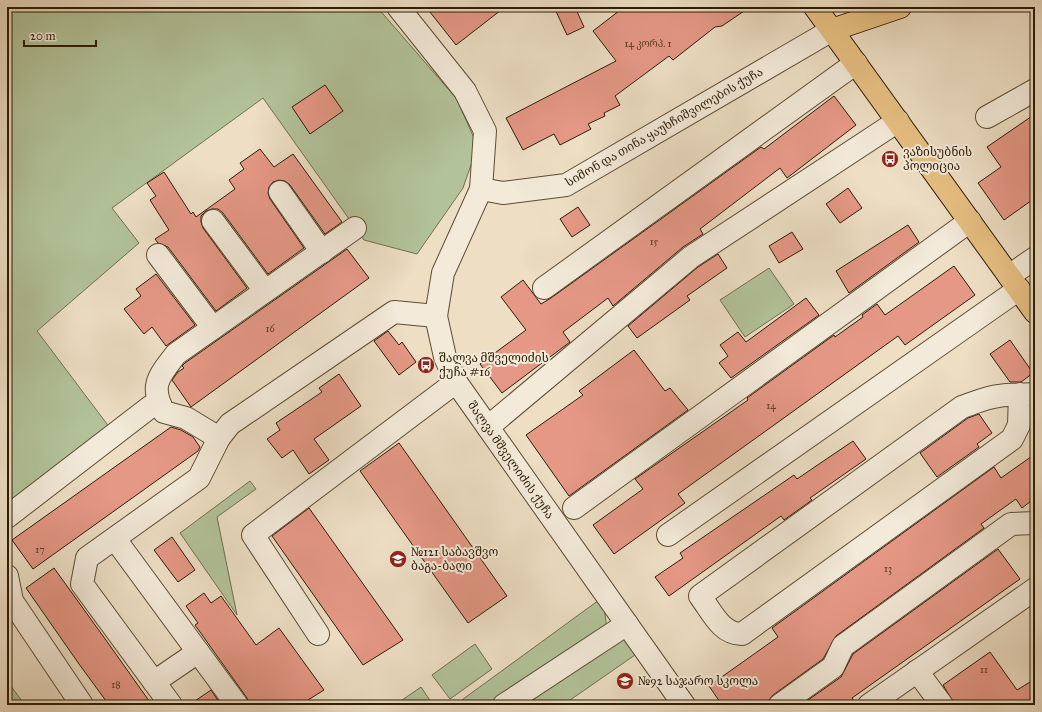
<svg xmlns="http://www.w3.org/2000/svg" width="1042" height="712" font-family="'IM FELL Great Primer','Noto Serif Georgian',serif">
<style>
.green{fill:#b2c299;stroke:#706f4e}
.building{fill:#e59886;stroke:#2d1c04}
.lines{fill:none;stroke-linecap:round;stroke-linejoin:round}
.minor-casing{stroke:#5d4c34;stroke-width:24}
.major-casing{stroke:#2d1c04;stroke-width:24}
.minor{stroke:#f3ead9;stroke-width:22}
.major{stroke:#e6bf82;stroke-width:22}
.labels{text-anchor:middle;stroke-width:4;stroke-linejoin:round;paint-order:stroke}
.number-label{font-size:10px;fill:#5b3b24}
.street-label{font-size:12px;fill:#2d1c04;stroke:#f3ead9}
.poi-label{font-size:12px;fill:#2d1c04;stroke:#f3ead9;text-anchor:start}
</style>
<rect width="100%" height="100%" fill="#eddec4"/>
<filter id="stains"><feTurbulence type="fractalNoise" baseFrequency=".005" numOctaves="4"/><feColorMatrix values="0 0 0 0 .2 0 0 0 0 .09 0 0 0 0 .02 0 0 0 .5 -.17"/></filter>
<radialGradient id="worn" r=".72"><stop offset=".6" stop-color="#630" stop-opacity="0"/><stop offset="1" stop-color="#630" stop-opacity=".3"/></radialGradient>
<g class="green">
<polygon points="7,7 264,7 285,10 288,7 377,7 456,98 474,138 473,159 463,188 417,254 364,240 263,98 112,208 139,243 37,331 110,428 7,503"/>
<polygon points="769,268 794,304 745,337 720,300"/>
<polygon points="250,481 256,489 217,517 237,615 180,533"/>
<polygon points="599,600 604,607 607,629 490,705 455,705"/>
<polygon points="621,635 635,655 563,705 516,705"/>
<polygon points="475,644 492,669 450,699 432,675"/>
<polygon points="7,681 25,705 7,705"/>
<polygon points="421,687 433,705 395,705"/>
</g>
<g class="building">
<polygon points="426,7 505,7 456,45"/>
<polygon points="554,7 575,7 584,27 567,35"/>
<polygon points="624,7 750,7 722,26 715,27 673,60 669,56 615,96 620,105 604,113 605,116 588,124 591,129 560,145 554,134 523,150 506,118 616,61 593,31"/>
<polygon points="325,85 343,111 310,134 292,107"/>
<polygon points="834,96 856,125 787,178 780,168 700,229 703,234 683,247 613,306 608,298 563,332 570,342 502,393 480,364 526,330 501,297 523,280 541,304 551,298 761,147 764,149"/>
<polygon points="1035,114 1035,198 1004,220 978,183 1001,167 987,147"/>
<polygon points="260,149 274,167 293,154 342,222 325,234 290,185 285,181 279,180 273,182 269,187 268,193 270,199 304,248 268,274 223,213 218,209 212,209 206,211 201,216 201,222 203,228 247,288 216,311 168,247 158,243 155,239 169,230 150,200 156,196 147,183 164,172 191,214 193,212 196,217 235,189 229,180 244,169 240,163"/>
<polygon points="848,188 862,208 840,223 826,204"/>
<polygon points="578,207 590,225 572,237 560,219"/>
<polygon points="908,225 919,242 849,293 836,271"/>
<polygon points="792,232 803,249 779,263 769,246"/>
<polygon points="347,249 369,278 191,407 172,380 178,372 184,368 182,366 185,363"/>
<polygon points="718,254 727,268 687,296 690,300 637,338 628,326 698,267"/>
<polygon points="954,266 975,295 905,345 898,336 678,494 685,503 614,554 593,525 643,489 635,479 748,400 747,398 834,335 835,337 863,317 862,315 877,304 885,315"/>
<polygon points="156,274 195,325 166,346 152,327 144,334 124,309 141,296 136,289"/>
<polygon points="806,298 819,315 731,378 719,363 728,356 720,345 738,332 746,342"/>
<polygon points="388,331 399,345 402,342 416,362 399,375 374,341"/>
<polygon points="1010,340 1033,373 1021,382 1010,382 990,354"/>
<polygon points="634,350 665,391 670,388 688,410 569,496 526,435 583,395 579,391"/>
<polygon points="339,374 361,406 314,439 329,460 309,474 293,450 282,458 267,439 280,430 276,423 322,392 319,388"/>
<polygon points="979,414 992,433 977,444 979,447 937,477 920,453 968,418"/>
<polygon points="171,427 181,430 193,437 200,447 198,451 33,569 12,540"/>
<polygon points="853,441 866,459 810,498 812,500 784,520 781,516 669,596 655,577 683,558 680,553 794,475 797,479"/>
<polygon points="399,443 507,596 468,623 360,471"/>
<polygon points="1035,454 1035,498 1022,508 1016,499 981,524 984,528 836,636 823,659 773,695 769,700 768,705 722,705 709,686 778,637 772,628 994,467 1001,478"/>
<polygon points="309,508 403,640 363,665 272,536"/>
<polygon points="172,537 195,570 178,582 154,550"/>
<polygon points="998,549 1020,579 852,698 857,705 801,705 841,677 853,654"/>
<polygon points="54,568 108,643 152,705 109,705 79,664 26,588"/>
<polygon points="204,593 211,603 221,596 256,645 279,628 324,690 300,705 249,705 247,698 195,625 198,623 186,606"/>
<polygon points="990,652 1017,690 1035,679 1035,705 955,705 943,685"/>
<polygon points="211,690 221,705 189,705"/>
</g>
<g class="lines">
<defs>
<g id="minor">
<polyline points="398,7 465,91 485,131 481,189 443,273 436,316 445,357 456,382 684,705"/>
<polyline points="987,117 1035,90"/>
<polyline points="481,189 503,193 566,185 832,30"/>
<polyline points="280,192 322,252"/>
<polyline points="213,221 265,291"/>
<polyline points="158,255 213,328"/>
<polyline points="1009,276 1035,258"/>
<polyline points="544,288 856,63"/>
<path d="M1020 394 1019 425 1012 439 742 634C721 634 712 612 700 596L962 407C974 403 987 397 999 396 1011 394 1023 395 1035 394"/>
<polyline points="488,427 691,257 898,121"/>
<path d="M219 438 186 418 164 412C149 386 159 376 176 354L355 228"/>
<polyline points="574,508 970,221"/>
<polyline points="7,517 150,407 160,405"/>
<polyline points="668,535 1019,289"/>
<polyline points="115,539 237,705"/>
<polyline points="7,576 12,601 82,705"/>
<polyline points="318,634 253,535 456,382"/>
<polyline points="917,671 942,705"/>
<polyline points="154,682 198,652"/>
<polyline points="171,705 82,584 87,558 199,478 219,438 230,424 394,312 436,316"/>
<polyline points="504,705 627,624"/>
<polyline points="780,705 833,667 843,646 1011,524 1035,523"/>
<polyline points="869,705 1035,589"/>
</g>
<g id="major">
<polyline points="815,7 1035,312"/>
<polyline points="832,30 900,7"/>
</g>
</defs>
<use href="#minor" class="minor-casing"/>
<use href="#major" class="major-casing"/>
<use href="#minor" class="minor"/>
<use href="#major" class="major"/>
</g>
<defs>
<symbol id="bus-disc" viewBox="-11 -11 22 22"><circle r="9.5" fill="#8f2418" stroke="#f3ead9"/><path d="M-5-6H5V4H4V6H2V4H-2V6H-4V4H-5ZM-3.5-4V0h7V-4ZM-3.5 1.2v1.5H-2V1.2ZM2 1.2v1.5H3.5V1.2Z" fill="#fff"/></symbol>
<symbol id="school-disc" viewBox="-11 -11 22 22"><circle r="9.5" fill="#8f2418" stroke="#f3ead9"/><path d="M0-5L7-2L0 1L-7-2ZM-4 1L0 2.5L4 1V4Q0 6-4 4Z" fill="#fff"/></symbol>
</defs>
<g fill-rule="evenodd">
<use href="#bus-disc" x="880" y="149" width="20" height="20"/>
<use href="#bus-disc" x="416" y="355" width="20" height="20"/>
<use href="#school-disc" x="388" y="549" width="20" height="20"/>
<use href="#school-disc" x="615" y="671" width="20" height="20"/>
</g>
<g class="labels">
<g class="number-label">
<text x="648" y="47">14 კორპ. 1</text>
<text x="654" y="245">15</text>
<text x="270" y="332">16</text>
<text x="771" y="409">14</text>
<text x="40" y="553">17</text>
<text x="888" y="572">13</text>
<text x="984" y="673">11</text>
<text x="116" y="688">18</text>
</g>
<g class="street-label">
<text transform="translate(664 127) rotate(-30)" y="4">სიმონ და თინა ყაუხჩიშვილების ქუჩა</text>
<text transform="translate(511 460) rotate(55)" y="4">შალვა მშველიძის ქუჩა</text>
</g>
<g class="poi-label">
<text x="903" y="156">ვაზისუბნის<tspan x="903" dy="14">პოლიცია</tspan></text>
<text x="439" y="362">შალვა მშველიძის<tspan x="439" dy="14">ქუჩა #16</tspan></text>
<text x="411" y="556">№121 საბავშვო<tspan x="411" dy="14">ბაგა-ბაღი</tspan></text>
<text x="638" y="685">№92 საჯარო სკოლა</text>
</g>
</g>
<rect width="1042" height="712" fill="none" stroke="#eddec4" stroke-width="24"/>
<rect x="8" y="8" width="1026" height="696" fill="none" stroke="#2d1c04" stroke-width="2"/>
<rect x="12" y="12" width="1018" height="688" fill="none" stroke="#2d1c04"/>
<path d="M24 40v6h72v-6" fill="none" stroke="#2d1c04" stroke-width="2"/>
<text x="30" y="40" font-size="12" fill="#2d1c04" stroke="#f3ead9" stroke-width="3" paint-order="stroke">20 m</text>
<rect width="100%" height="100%" filter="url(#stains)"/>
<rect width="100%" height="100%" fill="url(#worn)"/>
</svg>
